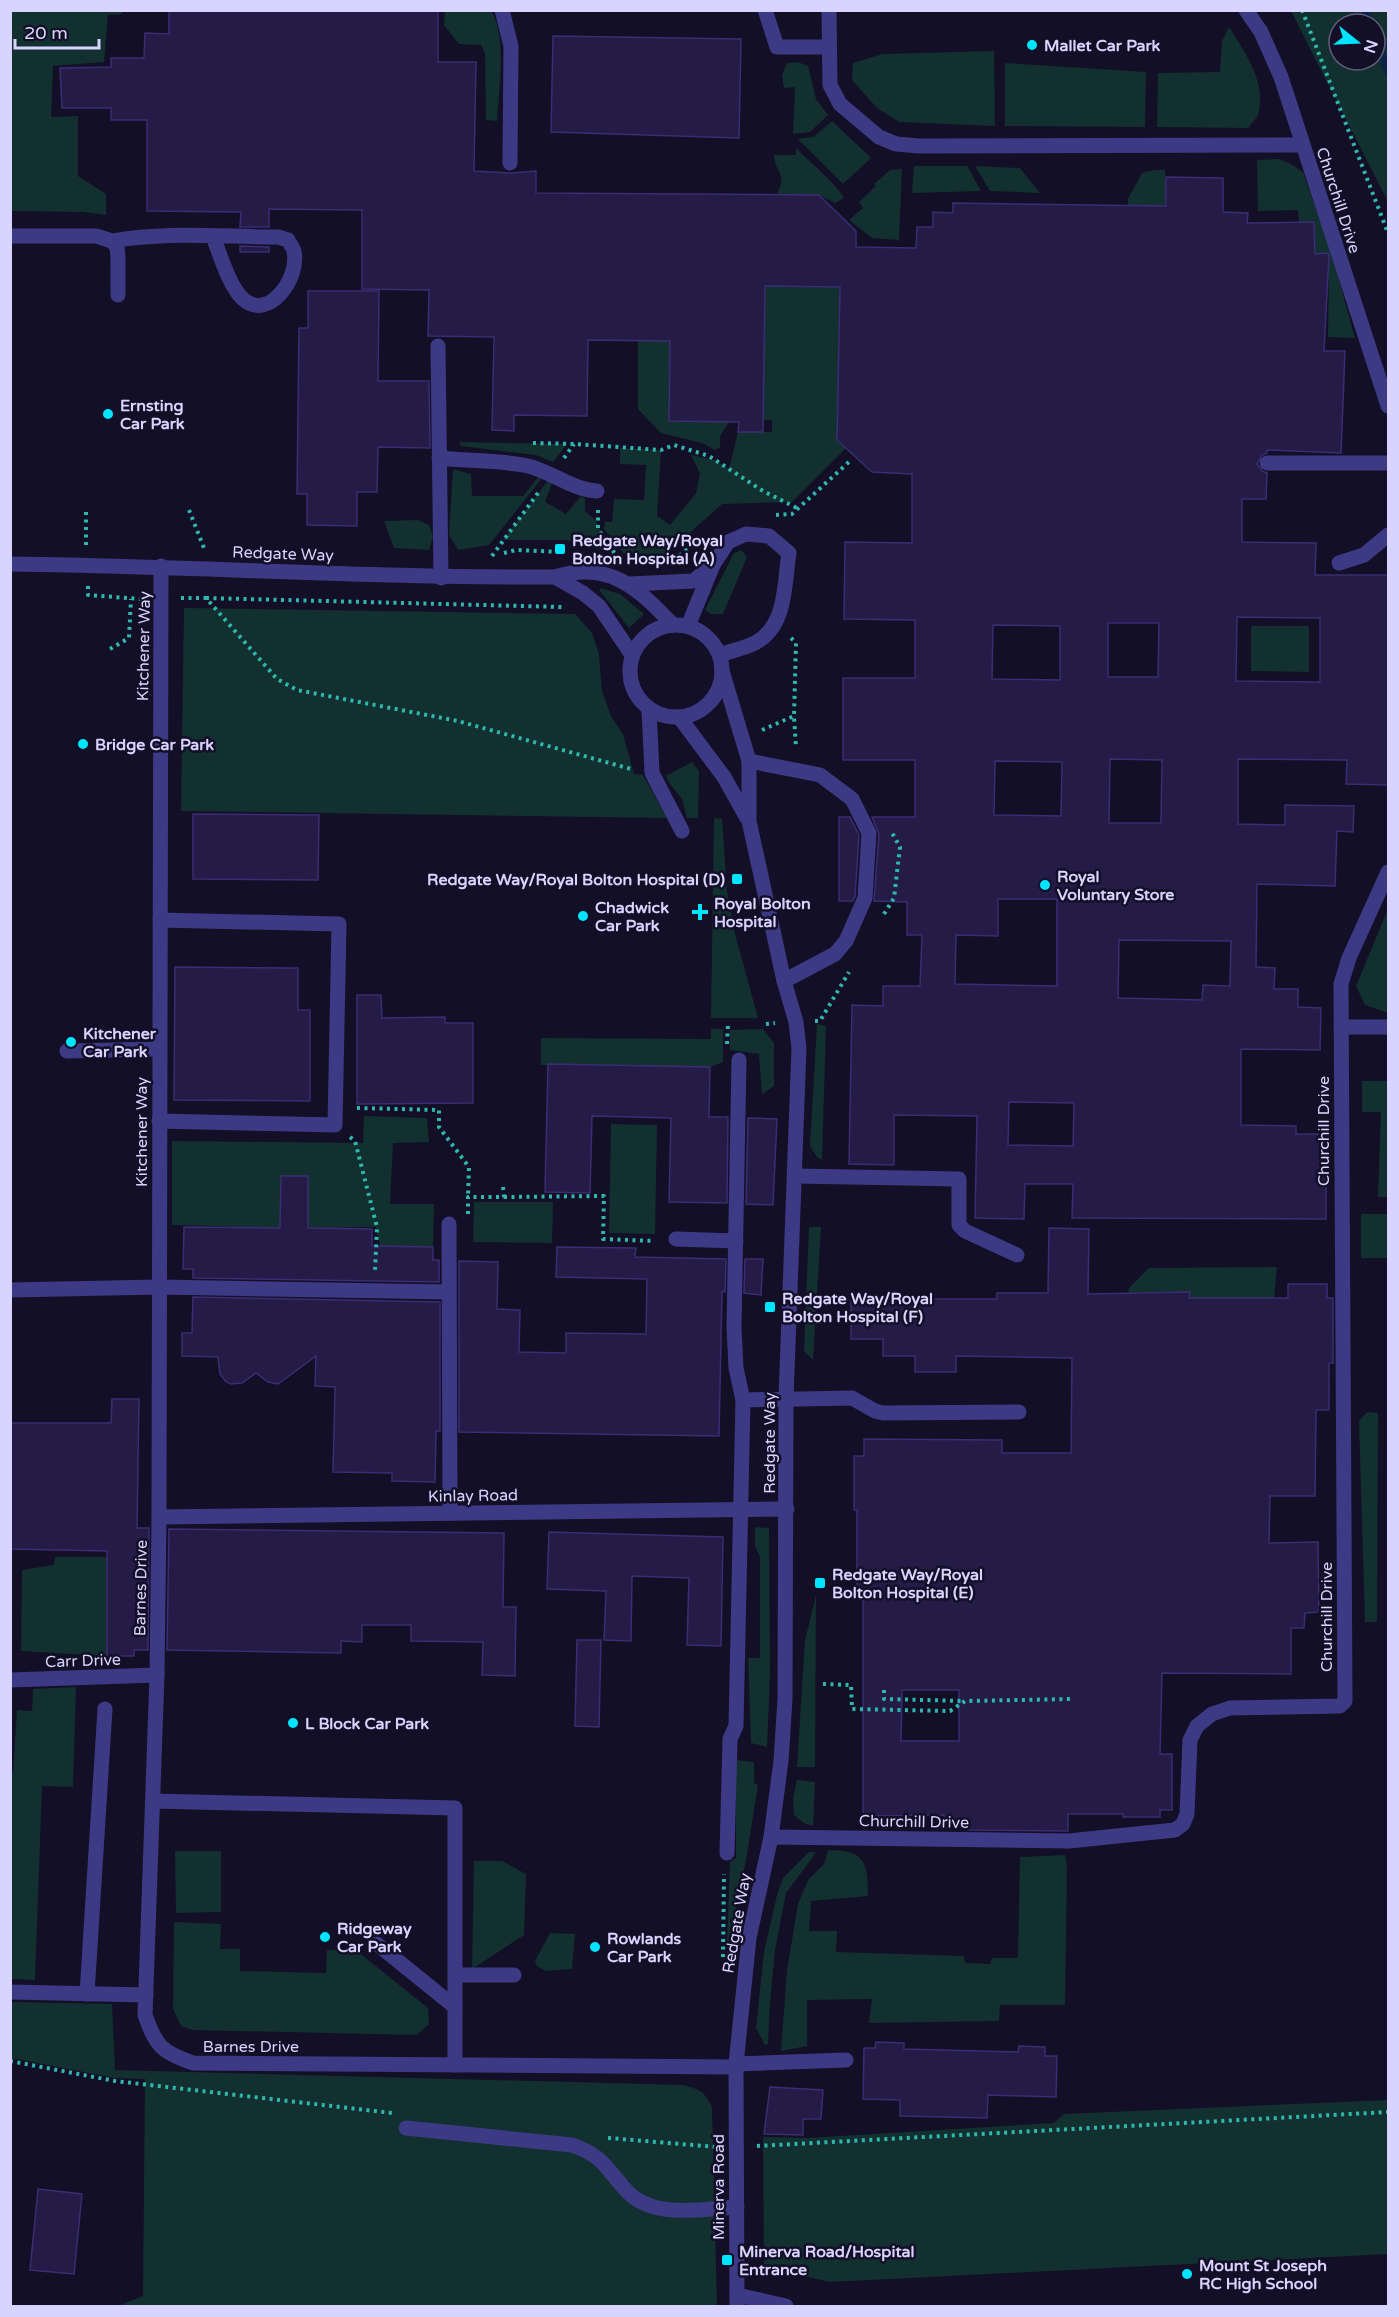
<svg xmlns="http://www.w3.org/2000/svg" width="1399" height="2317" font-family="'Varela Round',sans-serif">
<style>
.green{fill:#12302f;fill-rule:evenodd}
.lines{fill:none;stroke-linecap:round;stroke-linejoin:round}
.stream{stroke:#0c2248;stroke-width:8}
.building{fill:#241b47;stroke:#3b2d73;stroke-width:1.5;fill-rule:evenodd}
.path{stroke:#2fb8b0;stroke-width:4;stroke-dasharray:3 4.5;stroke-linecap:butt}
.minor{stroke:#3d3a85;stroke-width:15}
.poi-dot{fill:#00e5ff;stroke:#130f26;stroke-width:2}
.labels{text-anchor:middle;stroke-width:5;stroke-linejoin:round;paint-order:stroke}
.poi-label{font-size:16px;font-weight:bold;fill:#d9d4ff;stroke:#130f26;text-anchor:start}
.street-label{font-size:16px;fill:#d9d4ff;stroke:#130f26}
</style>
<rect width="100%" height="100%" fill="#130f26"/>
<g class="green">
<polygon points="11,10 122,11 122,14 108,15 104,62 53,66 51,117 78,116 78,176 106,194 106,215 83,212 11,211"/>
<path d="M445 11H492C507 43 499 86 497 121L486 120 485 53 481 45 459 44 444 25Z"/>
<path d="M1291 11H1388V202ZM1339 24H1375V60H1339Z"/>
<path d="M1229 27C1244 51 1266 81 1259 112 1258 117 1252 123 1248 128L1157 127 1158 73 1220 72 1222 41Z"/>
<polygon points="994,51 995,126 899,122 877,108 852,80 853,63 882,54"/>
<polygon points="798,62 808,66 816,99 828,115 810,132 793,134 795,87 784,88 782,75 787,63"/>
<polygon points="1005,63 1146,72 1145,127 1005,126"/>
<polygon points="832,121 871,158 843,184 798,139 813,137"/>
<path d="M796 148C806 158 841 189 844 198L835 203 819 195 777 194C788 172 775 174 774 155H796Z"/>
<polygon points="1279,159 1291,164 1303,172 1331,251 1355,338 1328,337 1329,254 1315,254 1314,223 1299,223 1298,210 1258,211 1257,160"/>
<polygon points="914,166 967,166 981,191 912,193"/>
<polygon points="975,166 1020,168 1040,193 990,191"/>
<polygon points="902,169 899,240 872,238 849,220 863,208 859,202 876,186 874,184 890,170"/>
<polygon points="1154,170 1165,170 1166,206 1128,206 1128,199 1142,173"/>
<polygon points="840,269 837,440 846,448 792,502 722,504 665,555 624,554 604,529 605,522 612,522 614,499 644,500 646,465 620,464 620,448 661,450 657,516 670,525 696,493 700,473 691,455 715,460 729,469 738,432 772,432 772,420 763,420 666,304"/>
<polygon points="638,341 670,341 729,422 720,436 720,447 715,450 702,443 661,433 638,409"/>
<polygon points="459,442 567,444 553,462 536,455 461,446"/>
<polygon points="453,469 471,474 472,496 523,496 539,476 543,477 489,545 458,550 449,535"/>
<polygon points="549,479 553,481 545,502 566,514 581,496 585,498 585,511 596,521 611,553 565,540 503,540"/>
<polygon points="418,520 429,525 433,536 429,550 394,548 384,521"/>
<polygon points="741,550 747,557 723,614 711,614 705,610 734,553"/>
<polygon points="600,588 620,594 644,614 629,628 600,591"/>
<polygon points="184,608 575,614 592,633 599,654 602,691 611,716 623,734 634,774 643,775 667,818 181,811"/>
<polygon points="1251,626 1309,626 1309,672 1251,671"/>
<polygon points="692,762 699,771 698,818 687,818 682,799 670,784 666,776"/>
<polygon points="714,818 722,819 727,891 735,934 758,1018 711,1018"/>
<polygon points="1388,909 1388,1013 1365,1005 1356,986"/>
<polygon points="817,1024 826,1026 822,1160 817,1157 810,1146"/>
<polygon points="711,1029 723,1029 723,1062 710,1067 541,1065 541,1038 711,1039"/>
<polygon points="763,1029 774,1043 774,1086 762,1094 759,1054 730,1050 730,1030"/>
<polygon points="1362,1081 1388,1081 1388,1197 1378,1197 1381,1112 1362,1112"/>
<polygon points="364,1116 427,1118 429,1142 393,1143 390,1204 434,1204 433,1247 380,1246 376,1227 308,1228 308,1176 281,1176 280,1228 172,1225 172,1141 363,1143"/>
<polygon points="611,1124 657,1125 655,1234 609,1233"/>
<polygon points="474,1202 553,1202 552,1243 473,1242"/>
<rect x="1361" y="1214" width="27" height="44"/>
<polygon points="809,1227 821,1227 813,1360 804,1351"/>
<polygon points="1277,1267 1274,1298 1189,1298 1189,1292 1129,1292 1128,1289 1149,1268"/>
<polygon points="1367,1412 1378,1413 1377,1622 1365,1622 1359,1421"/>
<polygon points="755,1527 769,1528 770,1673 767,1747 751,1743 748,1658 760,1658 760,1557 755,1546"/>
<polygon points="55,1557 107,1557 107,1656 21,1651 22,1570 54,1565"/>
<polygon points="816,1595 815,1767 797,1767 805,1640"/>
<polygon points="76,1687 73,1787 42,1786 35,1980 11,1979 10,1772 13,1772 17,1710 32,1711 33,1689"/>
<polygon points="736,1760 754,1762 754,1783 758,1785 746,1860 733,1922 730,1971 726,1971 730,1862 736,1858"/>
<polygon points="797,1780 815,1782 813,1826 804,1823 794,1815 793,1798"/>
<path d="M828 1850C865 1850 868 1862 868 1896L811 1901 809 1931H837L836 1952 964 1956 965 1963 990 1964 992 1958H1018L1020 1857 1065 1855 1067 1867 1065 2005H1000L999 2021 869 2023 872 1999 807 2000V2046L781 2051 787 1970 798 1904 808 1880 824 1864Z"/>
<polygon points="175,1851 221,1851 221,1912 176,1913"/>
<polygon points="809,1852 815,1852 813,1857 786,1893 775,1950 770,2002 768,2044 765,2045 756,2028 764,1952 777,1895 783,1878"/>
<polygon points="474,1861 502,1861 526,1874 524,1935 472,1969"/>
<polygon points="174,1922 221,1924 220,1949 240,1949 240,1971 326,1973 327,1950 357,1951 428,2008 429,2024 417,2035 193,2030 181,2026 173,2009"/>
<polygon points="550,1933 575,1934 572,1969 546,1971 537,1966 535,1961"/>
<path d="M11 2002 112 2004 115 2070 684 2085C700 2090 706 2092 712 2108L717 2306H118L143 2296 145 2079 115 2078 11 2058Z"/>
<polygon points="1388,2100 1388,2254 829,2282 764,2266 763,2137 807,2138 1054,2123 1064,2114"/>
</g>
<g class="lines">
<g class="stream">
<polyline points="1365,10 1370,24"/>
<polyline points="1375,36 1388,71"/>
</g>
</g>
<g class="building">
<path d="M169 10H438V62H476L474 171 510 173 536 171V193L819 195 856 231V247L916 248 917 227H933V212L953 213V203L1166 206V177L1223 178V212L1248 213 1247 223 1314 222 1315 254 1328 253 1329 256 1324 351H1345L1341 453 1267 450V453L1262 455 1257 464 1262 471 1267 473 1266 499H1242V542L1316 543 1315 575H1389V785L1346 784 1347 760 1238 759V824L1285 825V805L1354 806 1353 832 1337 831 1335 886 1257 884 1256 967 1275 968 1274 989H1298V1007L1321 1008 1320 1050 1241 1049V1125L1296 1126V1134H1326V1219L1072 1218 1073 1184H1025L1024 1219 975 1218 977 1116 894 1115V1165L849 1164 852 1005 883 1006V986H920L922 935H907V902L874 901 879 834 872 817H915V760H843V678H915V620L844 619 845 542 912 543V474L872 472 837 440 840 287 765 286 763 432H738L739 422 669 421 670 341 588 340 587 416 514 415V431L492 430 494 337 428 336 429 290 362 289V210L269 209V227H240L241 212 147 211V120H111V108H62L60 68 111 67V58H144L145 33 169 34ZM1237 617 1320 618V682L1236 681ZM1108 623H1159L1158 677H1108ZM993 625 1060 626V680L992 679ZM1110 759 1162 760 1161 823H1109ZM995 761 1062 762 1061 816 994 815ZM998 899H1057V986L955 984 956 935 998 936ZM1119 940 1231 941 1230 986 1203 985 1202 1000 1118 998ZM1009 1102 1074 1103 1073 1146 1008 1145Z"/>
<polygon points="553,36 741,39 739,138 551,132"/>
<polygon points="240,246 269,247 269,252 240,252"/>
<polygon points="308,291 379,291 378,381 429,381 430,448 378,447 377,492 357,492 357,526 307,525 307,494 297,494 299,328 308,328"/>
<polygon points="193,814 319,815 318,880 193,879"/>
<polygon points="839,817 850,817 859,835 855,896 853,901 839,901"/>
<polygon points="175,967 298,968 298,1010 310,1010 310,1101 174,1100"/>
<polygon points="357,995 381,995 382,1018 445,1017 445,1023 473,1023 473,1103 357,1104"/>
<polygon points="548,1064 710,1067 709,1117 728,1117 727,1203 669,1202 671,1118 592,1116 590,1193 545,1192"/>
<polygon points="748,1118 777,1119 773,1205 746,1204"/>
<polygon points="281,1176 308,1176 308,1228 372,1229 372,1246 433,1247 433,1260 439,1260 439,1282 193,1278 193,1269 183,1269 184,1227 280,1228"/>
<path d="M1049 1228 1089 1229 1088 1294 1190 1292 1189 1298H1288V1284H1327V1298H1333V1363H1329V1410H1316L1315 1496H1270L1269 1543 1318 1542 1319 1612 1305 1613 1304 1628H1291V1674L1162 1673 1160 1754H1172V1810H1160V1817H1123V1814H1068V1831L968 1830V1823H944V1815L863 1816V1596H857V1510H854V1456H864V1439L1002 1440V1453H1071L1072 1358 956 1356V1372H915V1356H883V1339H851V1299H997V1293H1048ZM902 1690H959V1741H901Z"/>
<polygon points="557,1247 636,1248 635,1257 726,1259 725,1292 722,1291 719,1436 459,1432 459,1261 498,1262 497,1309 520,1310 519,1352 566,1353 566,1333 646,1334 647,1279 556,1277"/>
<polygon points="745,1259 763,1259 761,1295 744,1293"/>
<polygon points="193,1297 440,1302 440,1431 436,1431 435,1482 392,1481 392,1473 333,1472 335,1387 315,1386 316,1356 278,1384 268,1382 256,1373 242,1383 231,1384 226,1382 220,1374 218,1357 182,1356 182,1333 192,1333"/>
<polygon points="112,1399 139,1399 137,1528 149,1528 148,1650 134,1650 134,1656 107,1656 107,1551 10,1549 10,1423 111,1423"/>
<polygon points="169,1529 504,1533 503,1607 516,1607 515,1676 482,1675 483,1642 411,1641 411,1625 362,1625 362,1642 341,1641 341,1653 167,1650"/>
<polygon points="549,1532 723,1537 721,1646 687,1645 689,1578 632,1576 631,1641 604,1640 606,1591 547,1589"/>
<polygon points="577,1640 601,1640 599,1727 575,1726"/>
<polygon points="876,2042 904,2043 904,2049 1018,2052 1019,2046 1045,2047 1045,2056 1057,2056 1056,2097 988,2095 987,2118 900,2116 900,2100 863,2099 864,2048 875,2048"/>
<polygon points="770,2087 823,2090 821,2119 803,2119 803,2135 764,2134"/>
<polygon points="38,2189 82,2194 74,2274 30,2270"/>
</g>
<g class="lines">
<g class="path">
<polyline points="1302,10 1388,233"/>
<polyline points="533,443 574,444 661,450 674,445 709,456 763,491 799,509"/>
<polyline points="564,458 574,444"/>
<polyline points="189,510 204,548"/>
<polyline points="598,510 598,529 615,554"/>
<polyline points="776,515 792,514 850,461"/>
<polyline points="86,545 86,509"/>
<polyline points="504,553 516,550 562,552"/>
<polyline points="492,556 538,493"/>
<polyline points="673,560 703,538"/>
<polyline points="88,586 88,595 140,599"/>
<polyline points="181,598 206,598 277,679 297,690 458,721 631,769"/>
<polyline points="206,598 562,607"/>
<polyline points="791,638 796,643 794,716"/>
<polyline points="110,649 129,638 131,599"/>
<polyline points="762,730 794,716 796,748"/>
<polyline points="884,914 894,898 900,847 891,831"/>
<polyline points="815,1021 820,1021 849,972"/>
<polyline points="766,1024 775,1023"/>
<polyline points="727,1044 728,1024"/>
<polyline points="357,1108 439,1110 439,1127 469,1167 468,1197"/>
<polyline points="350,1137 355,1141 377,1227 375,1271"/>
<polyline points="504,1197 604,1196 603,1239 655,1241"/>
<polyline points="468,1214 468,1197 504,1197 503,1187"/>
<polyline points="823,1684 851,1685 852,1709 950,1711 965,1701 1072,1699"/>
<polyline points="884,1690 884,1699 964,1701"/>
<polyline points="723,1957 724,1874"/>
<polyline points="10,2061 115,2081 392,2113"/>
<polyline points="608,2138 717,2147"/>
<polyline points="757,2146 1388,2112"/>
</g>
<g class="minor">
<polyline points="502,10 511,46 510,163"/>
<polyline points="765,10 777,47 829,47"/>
<polyline points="829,10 830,85 840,104 879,137 896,144 919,146 1302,145"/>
<polyline points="1246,10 1261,32 1281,77 1388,406"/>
<polyline points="10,236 96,236 112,241 117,247 118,257 118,295"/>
<path d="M112 241C166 231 223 237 278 237L288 240C289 243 294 248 294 252 300 277 269 322 243 299 229 286 220 254 213 237"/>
<polyline points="438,346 441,578"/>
<path d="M439 458C467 461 501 460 528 466 552 472 573 490 597 491"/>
<polyline points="1267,463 1388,463"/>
<polyline points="1339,563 1364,555 1388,535"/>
<path d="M10 564C192 566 373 578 555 577 609 560 638 588 673 625"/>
<path d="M161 566 159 1517 157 1675 145 2015C156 2046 161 2052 193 2063L736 2067"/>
<polyline points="555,577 583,593 599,606 632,655"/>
<path d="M630 584 693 581 713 565 728 542 746 534 769 536 789 553C784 584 787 626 755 643 745 648 731 651 720 655"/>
<circle cx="676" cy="671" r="46"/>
<polyline points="688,626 713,565"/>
<polyline points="722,671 749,761 749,821 784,981 796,1022 799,1048 786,1398 785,1699 781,1761 771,1837 749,1938 736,2064 737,2306"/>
<polyline points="649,710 652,773 682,831"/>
<polyline points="680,718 724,777 747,818"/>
<polyline points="749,761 820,775 852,799 869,833 865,898 846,941 835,954 784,981"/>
<polyline points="1341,1027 1388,1027"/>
<polyline points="67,1051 159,1049"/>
<polyline points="739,1060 734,1327 736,1368 743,1400"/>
<polyline points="159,1121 335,1125 339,924 160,920"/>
<polyline points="795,1176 959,1179 959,1225 965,1231 1017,1255"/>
<polyline points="449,1224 450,1513"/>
<polyline points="676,1239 736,1241"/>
<polyline points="10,1290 159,1287 449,1292"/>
<polyline points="159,1517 787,1509"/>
<polyline points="10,1680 157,1675"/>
<polyline points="153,1801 455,1808 455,2065"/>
<polyline points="771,1837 1069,1841 1175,1830 1183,1824 1187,1814 1190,1740 1197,1726 1212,1714 1230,1708 1340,1706 1345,1701 1341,984 1349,958 1388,872"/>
<polyline points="727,1853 730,1739 736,1726 743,1400 852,1398 875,1411 883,1413 1019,1412"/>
<polyline points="377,1944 455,2007"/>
<polyline points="455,1975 514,1975"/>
<polyline points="10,1992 146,1995"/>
<polyline points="87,1994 105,1709"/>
<polyline points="736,2064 846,2060"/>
<path d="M406 2128 572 2145C603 2156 605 2167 625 2189 651 2220 701 2209 737 2207"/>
<polyline points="737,2295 786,2306"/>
</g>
</g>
<g class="poi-dot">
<circle cx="1032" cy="45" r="6"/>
<circle cx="108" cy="414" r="6"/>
<rect x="554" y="543" width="12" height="12" rx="3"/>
<circle cx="83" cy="744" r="6"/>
<rect x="731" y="873" width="12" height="12" rx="3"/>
<circle cx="1045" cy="885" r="6"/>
<path d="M697 903h6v6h6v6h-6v6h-6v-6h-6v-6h6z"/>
<circle cx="583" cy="916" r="6"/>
<circle cx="71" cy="1042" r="6"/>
<rect x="764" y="1301" width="12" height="12" rx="3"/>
<rect x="814" y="1577" width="12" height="12" rx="3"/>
<circle cx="293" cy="1723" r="6"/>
<circle cx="325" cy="1937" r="6"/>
<circle cx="595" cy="1947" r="6"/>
<rect x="721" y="2254" width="12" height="12" rx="3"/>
<circle cx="1187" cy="2274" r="6"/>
</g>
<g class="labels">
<g class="poi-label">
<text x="1044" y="51">Mallet Car Park</text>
<text x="120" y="411">Ernsting<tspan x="120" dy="18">Car Park</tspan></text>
<text x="572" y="546">Redgate Way/Royal<tspan x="572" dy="18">Bolton Hospital (A)</tspan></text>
<text x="95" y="750">Bridge Car Park</text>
<text x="1057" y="882">Royal<tspan x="1057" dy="18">Voluntary Store</tspan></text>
<text x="725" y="885" text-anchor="end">Redgate Way/Royal Bolton Hospital (D)</text>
<text x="714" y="909">Royal Bolton<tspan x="714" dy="18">Hospital</tspan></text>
<text x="595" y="913">Chadwick<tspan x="595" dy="18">Car Park</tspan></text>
<text x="83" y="1039">Kitchener<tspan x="83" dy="18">Car Park</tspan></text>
<text x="782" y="1304">Redgate Way/Royal<tspan x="782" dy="18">Bolton Hospital (F)</tspan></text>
<text x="832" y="1580">Redgate Way/Royal<tspan x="832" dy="18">Bolton Hospital (E)</tspan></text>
<text x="305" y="1729">L Block Car Park</text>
<text x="337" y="1934">Ridgeway<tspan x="337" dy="18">Car Park</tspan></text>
<text x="607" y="1944">Rowlands<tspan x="607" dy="18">Car Park</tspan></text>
<text x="739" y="2257">Minerva Road/Hospital<tspan x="739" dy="18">Entrance</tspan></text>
<text x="1199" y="2271">Mount St Joseph<tspan x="1199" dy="18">RC High School</tspan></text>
</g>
<g class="street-label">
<text transform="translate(1339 200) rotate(72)" y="6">Churchill Drive</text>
<text transform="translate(283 553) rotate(2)" y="6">Redgate Way</text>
<text transform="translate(143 646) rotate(-89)" y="6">Kitchener Way</text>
<text transform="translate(1323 1131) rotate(-90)" y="6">Churchill Drive</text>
<text transform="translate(141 1132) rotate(-90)" y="6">Kitchener Way</text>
<text transform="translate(769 1443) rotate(-90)" y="6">Redgate Way</text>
<text transform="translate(473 1495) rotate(-1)" y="6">Kinlay Road</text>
<text transform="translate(140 1588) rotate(-89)" y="6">Barnes Drive</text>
<text transform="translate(1326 1617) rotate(-90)" y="6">Churchill Drive</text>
<text transform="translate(83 1660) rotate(-2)" y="6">Carr Drive</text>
<text transform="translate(914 1821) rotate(1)" y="6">Churchill Drive</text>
<text transform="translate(736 1923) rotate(-80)" y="6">Redgate Way</text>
<text x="251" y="2052">Barnes Drive</text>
<text transform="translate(718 2187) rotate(-90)" y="6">Minerva Road</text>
</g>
</g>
<rect width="1399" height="2317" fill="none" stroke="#d9d4ff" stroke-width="24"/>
<g transform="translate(1357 42) rotate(108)"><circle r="28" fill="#130f26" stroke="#625e7d" stroke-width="1.5"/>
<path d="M0-4.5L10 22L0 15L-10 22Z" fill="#00e5ff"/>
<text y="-9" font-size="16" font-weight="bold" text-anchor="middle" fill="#d9d4ff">N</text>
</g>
<path d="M15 39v9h84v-9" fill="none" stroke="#d9d4ff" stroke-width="3"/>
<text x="24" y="39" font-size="18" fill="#d9d4ff" stroke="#130f26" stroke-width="4.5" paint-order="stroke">20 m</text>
</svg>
